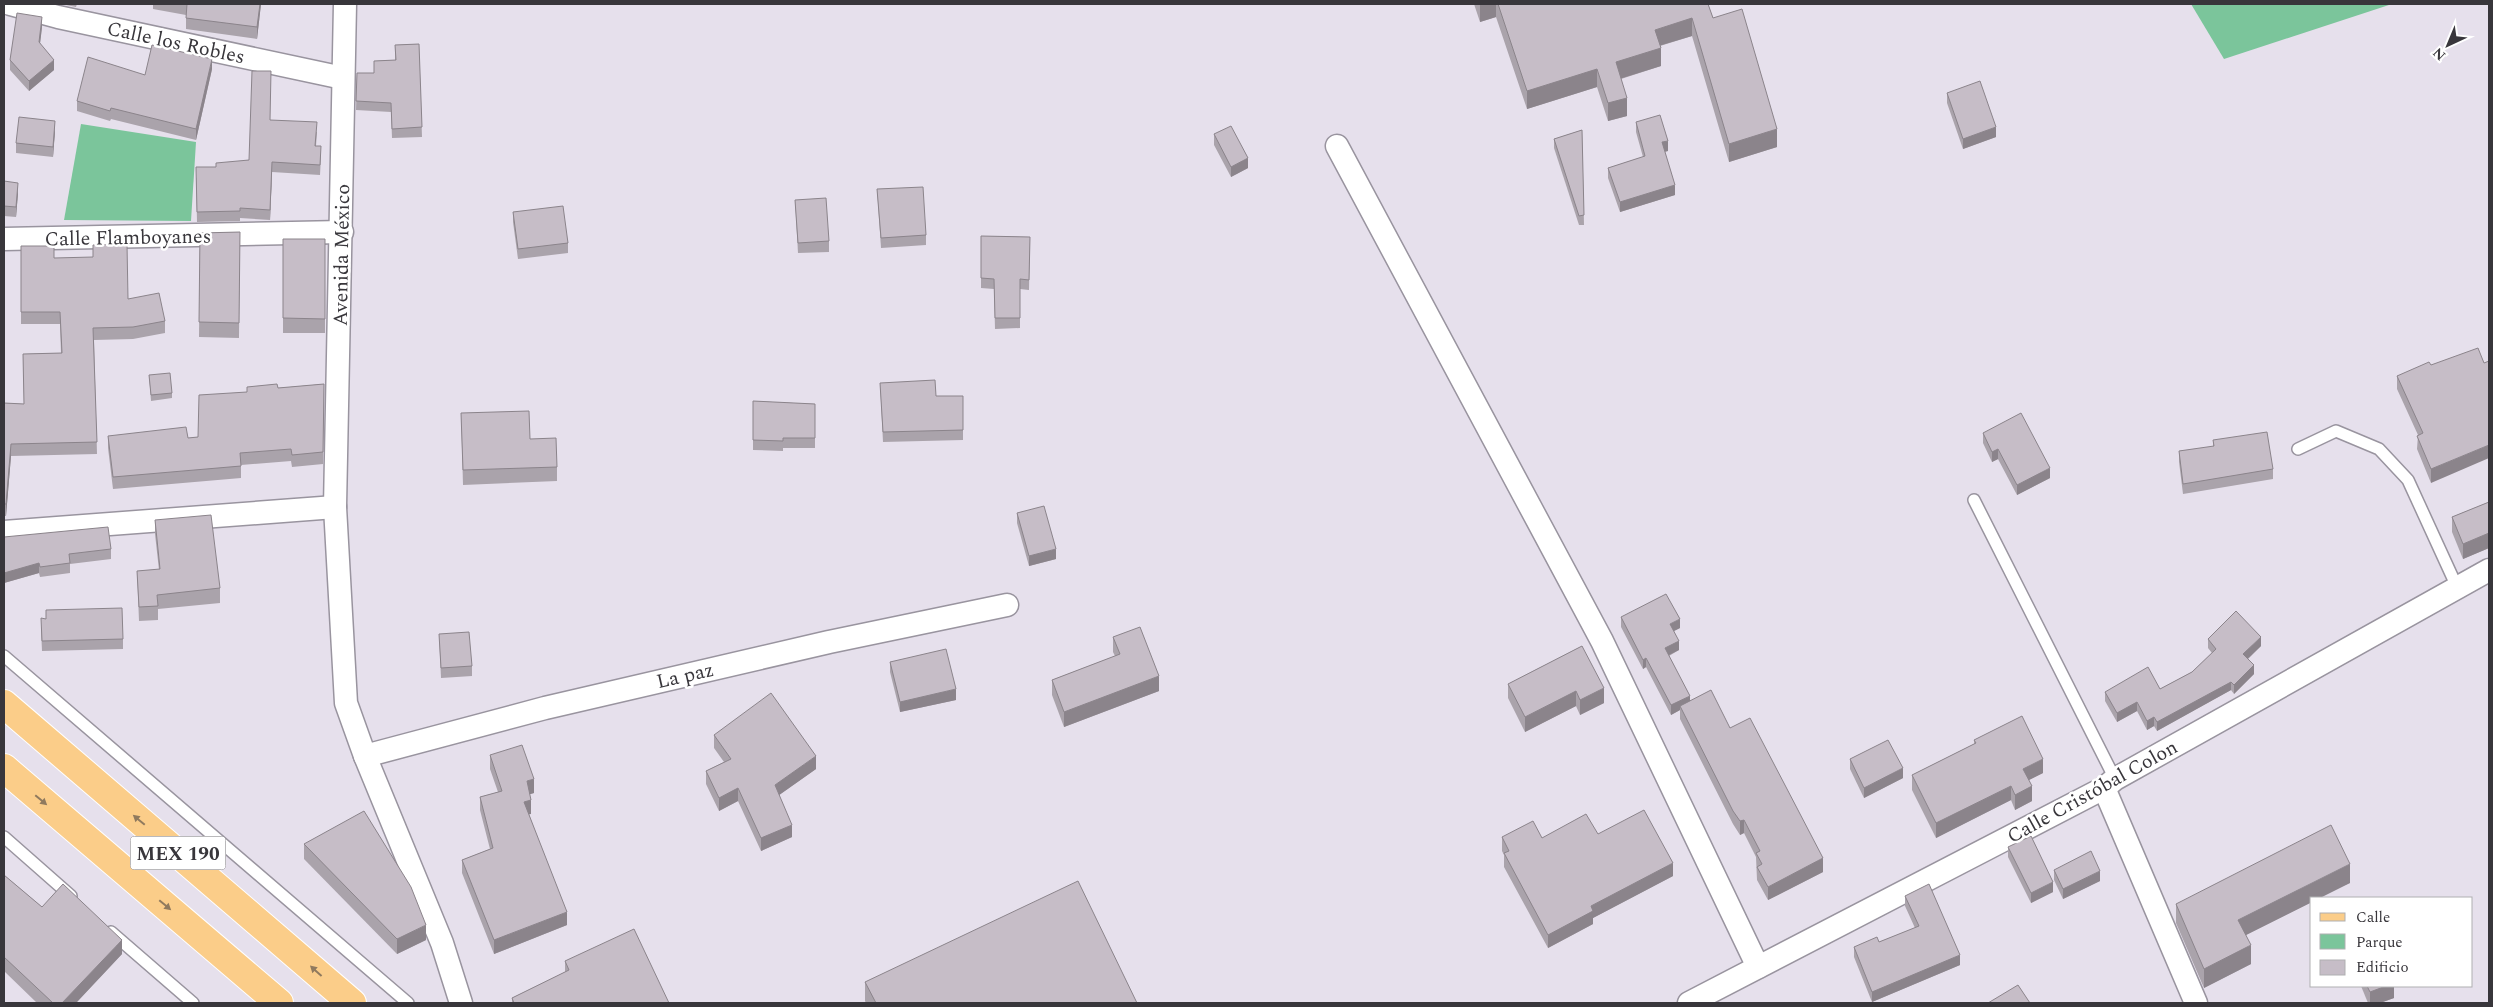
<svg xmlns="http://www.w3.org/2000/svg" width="2493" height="1007" font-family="Spectral,serif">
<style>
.green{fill:#7bc59b}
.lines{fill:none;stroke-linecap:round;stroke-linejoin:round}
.lane-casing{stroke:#99949f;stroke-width:14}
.street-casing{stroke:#99949f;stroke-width:25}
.primary-casing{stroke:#fff;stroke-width:30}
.lane{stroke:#fff;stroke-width:11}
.street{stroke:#fff;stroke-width:22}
.primary{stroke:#fbcd89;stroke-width:28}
.wall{fill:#aaa3ab}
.shaded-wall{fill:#8b848b}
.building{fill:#c6bdc7;stroke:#8b848b}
.oneway{fill:#907a5e}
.labels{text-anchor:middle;stroke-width:5;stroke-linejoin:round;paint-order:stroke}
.shield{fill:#fff;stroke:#747276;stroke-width:1}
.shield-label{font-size:19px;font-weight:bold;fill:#38363b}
.street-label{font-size:20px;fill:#38363b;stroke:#fff}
</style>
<rect width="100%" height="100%" fill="#e6e0ec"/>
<g class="green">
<polygon points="2191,4 2392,4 2224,59"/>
<polygon points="81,124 196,142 191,221 64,220"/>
</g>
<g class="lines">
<defs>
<g id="lane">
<polyline points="2298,449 2336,431 2379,449 2408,480 2457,587"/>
<polyline points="1974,500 2115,779"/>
<polyline points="4,656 408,1003"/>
<polyline points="4,837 71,896"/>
<polyline points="111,932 193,1003"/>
</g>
<g id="street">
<polyline points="10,4 58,17 343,78"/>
<polyline points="345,4 335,507 346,703 365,756 442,943 461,1003"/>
<polyline points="1337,146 1602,641 1758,967"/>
<polyline points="4,239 342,232"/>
<polyline points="4,532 335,507"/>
<polyline points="365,756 545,708 829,642 1007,605"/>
<polyline points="2104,788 2196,1003"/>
<polyline points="1689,1003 2104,788 2115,779 2489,570"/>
</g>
<g id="primary">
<polyline points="4,704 352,1003"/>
<polyline points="4,768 279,1003"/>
</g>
</defs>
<use href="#lane" class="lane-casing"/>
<use href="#street" class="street-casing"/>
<use href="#primary" class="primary-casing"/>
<use href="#lane" class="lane"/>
<use href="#street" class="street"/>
<use href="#primary" class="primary"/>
</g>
<g class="wall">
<polygon points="61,4 77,4 76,7"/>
<polygon points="147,4 261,4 257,39 186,29 186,15 153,9 153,5"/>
<polygon points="1474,4 1708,4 1713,18 1777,147 1729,162 1692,36 1660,46 1661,66 1621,79 1627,116 1608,121 1597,87 1527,109 1496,17 1480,22"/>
<polygon points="42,27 40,43 54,70 29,91 10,70 10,60"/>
<polygon points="419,44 422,137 392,138 391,112 356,110 357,73 374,73 374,61 395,60 395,45"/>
<polygon points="212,69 196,140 111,119 110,121 77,111 77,101 145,75"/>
<polygon points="1947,93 1996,137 1963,149 1947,103"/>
<polygon points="270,120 317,132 316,146 321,156 320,175 272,172 270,220 240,218 240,221 197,222 196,178 216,167 249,160"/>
<polygon points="1636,122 1668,151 1665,152 1675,195 1620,212 1608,178 1608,168 1643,157 1636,132"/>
<polygon points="1582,130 1584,225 1579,225 1554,148 1554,139"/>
<polygon points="55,131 53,157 16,153 16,143"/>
<polygon points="1214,134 1248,168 1231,177 1214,145"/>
<polygon points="4,181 18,193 16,217 4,216"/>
<polygon points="877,189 926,235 926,245 881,248"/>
<polygon points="795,200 829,241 829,252 798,253"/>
<polygon points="513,212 568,243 568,253 518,259 513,222"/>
<polygon points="240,232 239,338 199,337 200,233"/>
<polygon points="981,236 1030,237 1029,290 1020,289 1020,328 995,329 994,289 981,288"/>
<rect x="283" y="239" width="42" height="94"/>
<polygon points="21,246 54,258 128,299 165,321 165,333 133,339 94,340 97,454 11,456 6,516 4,516 4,403 24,404 23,354 61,353 60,324 21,324"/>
<polygon points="2484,363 2431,483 2417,449 2418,435 2397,389 2397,376 2431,365"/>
<polygon points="149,375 172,393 172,398 151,401"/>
<polygon points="880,383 936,396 963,396 963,440 883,442"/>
<polygon points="324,384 323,464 292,467 291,461 241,465 241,478 113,489 108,448 108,436 188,438 198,437 247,392 247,387 278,388"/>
<polygon points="753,401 815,404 815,448 783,448 783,451 753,450"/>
<polygon points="461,413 530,439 557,467 557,481 463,485"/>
<polygon points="1983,433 2050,478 2017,495 1998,459 1992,462 1983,443"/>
<polygon points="2213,440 2273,469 2273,479 2183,494 2179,462 2179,451 2213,447"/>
<polygon points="2489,502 2489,548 2463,559 2452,532 2452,517"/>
<polygon points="1017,513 1056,559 1029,566 1017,523"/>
<polygon points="155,520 220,588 220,603 158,609 158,620 139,621 137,571 159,570 155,534"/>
<polygon points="4,535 4,537 111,549 111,559 70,564 70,573 40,577 39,573 4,583"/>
<polygon points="46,610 123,639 123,649 42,651 41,629 46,619"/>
<polygon points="1621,617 1680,628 1674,631 1679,650 1669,656 1690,700 1730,728 1823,872 1768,900 1757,880 1756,857 1744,833 1740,835 1733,824 1680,719 1680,710 1671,715 1646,667 1643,669 1621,627"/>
<polygon points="439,634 472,666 472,676 441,678"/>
<polygon points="1113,637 1159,691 1064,727 1052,695 1052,680 1115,656 1113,652"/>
<polygon points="2208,639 2261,646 2248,659 2254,674 2234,694 2231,690 2157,731 2154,726 2147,730 2137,711 2117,722 2105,701 2105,692 2160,689 2192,672 2212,653 2208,648"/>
<polygon points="1582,646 1604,703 1580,715 1576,706 1525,732 1508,698 1508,684"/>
<polygon points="890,662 956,700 900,712 890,672"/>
<polygon points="714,735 816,769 779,795 792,837 761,851 738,801 719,811 706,784 706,771 724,762 714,748"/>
<polygon points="1974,740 2043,773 2029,780 2032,801 2015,810 2011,800 1936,838 1912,790 1912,775 1974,744"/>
<polygon points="490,755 534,793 530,794 531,814 529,814 567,925 494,954 462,873 462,860 490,849 480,810 480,797 498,792 490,769"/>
<polygon points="1850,759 1903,778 1864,798 1850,769"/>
<polygon points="1598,834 1673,876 1593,918 1593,924 1548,948 1504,867 1504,855 1502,851 1502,837 1542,838"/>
<polygon points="304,844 426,940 397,954 304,859"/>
<polygon points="2008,847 2053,892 2031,903 2008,857"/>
<polygon points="2054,870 2100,881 2063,899 2054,880"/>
<polygon points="4,875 42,907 122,954 76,1003 37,1003 4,971"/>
<polygon points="2350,883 2312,898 2312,902 2246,935 2251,964 2204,988 2176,923 2176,904"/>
<polygon points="1905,896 1960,965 1872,1002 1854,957 1854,947 1879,942 1915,928 1905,906"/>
<polygon points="565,961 669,1003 512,1003 512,998 565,972"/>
<polygon points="865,982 1137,1003 866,1003 865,1001"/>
<polygon points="2361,986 2394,986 2394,998 2380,1003 2368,1003"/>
</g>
<g class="shaded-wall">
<polygon points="260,4 261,4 257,39 257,27"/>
<polygon points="1480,4 1496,4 1496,17 1480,22"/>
<polygon points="42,17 42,27 39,52 39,42"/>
<polygon points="1692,18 1692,36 1655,47 1655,30"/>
<polygon points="1661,48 1661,66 1616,80 1616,62"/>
<polygon points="212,59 212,69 196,140 196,129"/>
<polygon points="54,60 54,70 29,91 29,81"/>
<polygon points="1597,69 1597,87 1527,109 1527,91"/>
<polygon points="1627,98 1627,116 1608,121 1608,103"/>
<polygon points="55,121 55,131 53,157 53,147"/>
<polygon points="1996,127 1996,137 1963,149 1963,139"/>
<polygon points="1777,129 1777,147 1729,162 1729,144"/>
<polygon points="1668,141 1668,151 1662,152 1662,142"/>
<polygon points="1248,158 1248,168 1231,177 1231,167"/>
<polygon points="272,162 272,172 270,220 270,210"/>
<polygon points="18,183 18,193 16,217 16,207"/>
<polygon points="1675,185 1675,195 1620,212 1620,202"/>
<polygon points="11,444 11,456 6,516 6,504"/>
<polygon points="2489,445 2489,458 2431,483 2431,469"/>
<polygon points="1998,449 1998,459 1992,462 1992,452"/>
<polygon points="2050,468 2050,478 2017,495 2017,485"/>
<polygon points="2489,533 2489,548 2463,559 2463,544"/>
<polygon points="1056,549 1056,559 1029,566 1029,556"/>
<polygon points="39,563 39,573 4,583 4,573"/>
<polygon points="1680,619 1680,628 1670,633 1670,624"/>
<polygon points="2261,637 2261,646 2243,663 2243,654"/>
<polygon points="1679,641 1679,650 1665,657 1665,648"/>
<polygon points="1646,658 1646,667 1643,669 1643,660"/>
<polygon points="2254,665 2254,674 2234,694 2234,685"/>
<polygon points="1159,676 1159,691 1064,727 1064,712"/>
<polygon points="2231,682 2231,690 2157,731 2157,722"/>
<polygon points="1604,688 1604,703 1580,715 1580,700"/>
<polygon points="956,689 956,700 900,712 900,702"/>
<polygon points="1576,691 1576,706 1525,732 1525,717"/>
<polygon points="1690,696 1690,705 1680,706 1680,710 1671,715 1671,705"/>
<polygon points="2137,702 2137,711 2117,722 2117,713"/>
<polygon points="2154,717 2154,726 2147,730 2147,721"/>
<polygon points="816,756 816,769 775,798 775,785"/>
<polygon points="2043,759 2043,773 2023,783 2023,769"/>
<polygon points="1903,768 1903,778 1864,798 1864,788"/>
<polygon points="534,779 534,793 527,795 527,781"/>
<polygon points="2011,786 2011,800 1936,838 1936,823"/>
<polygon points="2032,786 2032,801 2015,810 2015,795"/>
<polygon points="738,788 738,801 719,811 719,798"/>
<polygon points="531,800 531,814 524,815 524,802"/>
<polygon points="1744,820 1744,833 1740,835 1740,821"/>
<polygon points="792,825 792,837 761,851 761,838"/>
<polygon points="1823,858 1823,872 1768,900 1768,887"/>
<polygon points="1673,863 1673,876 1593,918 1593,924 1548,948 1548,935 1591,906"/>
<polygon points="2350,864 2350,883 2320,898 2312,898 2312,902 2238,939 2238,920"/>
<polygon points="2100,871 2100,881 2063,899 2063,889"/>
<polygon points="2053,882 2053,892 2031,903 2031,893"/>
<polygon points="567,912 567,925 494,954 494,940"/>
<polygon points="426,925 426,940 397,954 397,939"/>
<polygon points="122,940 122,954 76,1003 62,1003"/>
<polygon points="2251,945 2251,964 2204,988 2204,969"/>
<polygon points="1960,955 1960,965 1872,1002 1872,992"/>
<polygon points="2386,986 2394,986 2394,998 2380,1003 2370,1003 2370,992"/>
</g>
<g class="building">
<polygon points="187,4 260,4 257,27 186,18"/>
<polygon points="1498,4 1708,4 1713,18 1742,9 1777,129 1729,144 1692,18 1655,30 1661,48 1616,62 1627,98 1608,103 1597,69 1527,91"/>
<polygon points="17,13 42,17 39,42 54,60 29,81 10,60"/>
<polygon points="419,44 422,127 392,129 391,103 356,101 357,73 374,73 374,61 396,60 395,45"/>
<polygon points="152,45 212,59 196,129 111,108 110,111 77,101 88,57 145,75"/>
<polygon points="252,71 271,71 270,120 317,122 315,146 321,146 320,165 272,162 270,210 240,208 240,211 197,212 196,167 216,167 216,163 249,160"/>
<polygon points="1980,81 1996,127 1963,139 1947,93"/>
<polygon points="1660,115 1668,141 1662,142 1675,185 1620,202 1608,168 1645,156 1636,122"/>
<polygon points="19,117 55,121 53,147 16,143"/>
<polygon points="1231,126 1248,158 1231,167 1214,134"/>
<polygon points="1582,130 1584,215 1579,216 1554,139"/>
<polygon points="4,181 18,183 16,207 4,206"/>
<polygon points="923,187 926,235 881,238 877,189"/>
<polygon points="826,198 829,241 798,243 795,200"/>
<polygon points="563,206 568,243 518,249 513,212"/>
<polygon points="240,232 239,323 199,322 200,233"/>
<polygon points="981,236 1030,237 1029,280 1020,279 1020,318 995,318 994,279 981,278"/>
<polygon points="283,239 325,239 325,319 283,318"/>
<polygon points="127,244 128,299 159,293 165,321 133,327 93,328 97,442 11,444 6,504 4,504 4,403 24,404 23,354 62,353 60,312 21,312 21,246 54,246 54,258 93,257 93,245"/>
<polygon points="2478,348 2484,363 2489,361 2489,445 2431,469 2417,436 2423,433 2397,376 2429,362 2431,365"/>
<polygon points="170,373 172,393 151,395 149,375"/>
<polygon points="935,380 936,396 963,396 963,430 883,432 880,383"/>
<polygon points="277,384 278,388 324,384 323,452 292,455 291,449 240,453 241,466 113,477 108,436 186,427 188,438 198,437 199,395 247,392 247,387"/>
<polygon points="753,401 815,404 815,438 783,438 783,441 753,440"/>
<polygon points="529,411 530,439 556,438 557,467 463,470 461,413"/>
<polygon points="2021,413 2050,468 2017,485 1998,449 1992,452 1983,433"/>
<polygon points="2267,432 2273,469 2183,484 2179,451 2214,446 2213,440"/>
<polygon points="2489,502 2489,533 2463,544 2452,517"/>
<polygon points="1044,506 1056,549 1029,556 1017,513"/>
<polygon points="211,515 220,588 157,595 158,606 139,607 137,571 160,569 155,520"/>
<polygon points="108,527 111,549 69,554 70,563 40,567 39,563 4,573 4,535 4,537"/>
<polygon points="1666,594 1680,619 1670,624 1679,641 1665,648 1690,696 1671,705 1646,658 1643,660 1621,617"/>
<polygon points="122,608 123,639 42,641 41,618 46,619 46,610"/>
<polygon points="2236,611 2261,637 2243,654 2254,665 2234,685 2231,682 2157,722 2154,717 2147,721 2137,702 2117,713 2105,692 2148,667 2160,689 2192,672 2216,649 2208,639"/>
<polygon points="1140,627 1159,676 1064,712 1052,680 1120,654 1113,637"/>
<polygon points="469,632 472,666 441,668 439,634"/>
<polygon points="1582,646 1604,688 1580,700 1576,691 1525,717 1508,684"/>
<polygon points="946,649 956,689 900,702 890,662"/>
<polygon points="1711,690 1730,728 1750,718 1823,858 1768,887 1757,867 1762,864 1756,853 1760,851 1744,820 1740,821 1733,811 1680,706"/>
<polygon points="771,693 816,756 775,785 792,825 761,838 738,788 719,798 706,771 731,759 714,735"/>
<polygon points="2022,716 2043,759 2023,769 2032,786 2015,795 2011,786 1936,823 1912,775 1976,743 1974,740"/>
<polygon points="1888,740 1903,768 1864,788 1850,759"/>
<polygon points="522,745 534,779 527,781 531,800 524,802 567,912 494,940 462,860 493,848 480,797 502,791 490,755"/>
<polygon points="1644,810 1673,863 1591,906 1593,911 1548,935 1504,853 1509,851 1502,837 1533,821 1542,838 1586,814 1598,834"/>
<polygon points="364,811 411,887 426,925 397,939 304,844"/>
<polygon points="2331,825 2350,864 2238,920 2251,945 2204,969 2176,904"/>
<polygon points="2031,836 2053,882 2031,893 2008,847"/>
<polygon points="2091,851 2100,871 2063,889 2054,870"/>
<polygon points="4,875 42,907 63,884 122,940 62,1003 53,1003 4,957"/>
<polygon points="1078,881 1137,1003 876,1003 865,982"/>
<polygon points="1929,884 1960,955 1872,992 1854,947 1877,937 1879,942 1919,926 1905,896"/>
<polygon points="634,929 669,1003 514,1003 512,998 569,970 565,961"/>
<polygon points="2018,985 2030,1003 1988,1003"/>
<polygon points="2367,986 2386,986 2370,992"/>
</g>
<defs><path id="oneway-solid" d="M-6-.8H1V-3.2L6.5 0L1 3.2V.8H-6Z" transform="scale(1.25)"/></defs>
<g class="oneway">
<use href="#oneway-solid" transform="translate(41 800) rotate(40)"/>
<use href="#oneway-solid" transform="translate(139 820) rotate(-140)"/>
<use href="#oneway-solid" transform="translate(165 905) rotate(40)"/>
<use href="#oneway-solid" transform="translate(316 971) rotate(-138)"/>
</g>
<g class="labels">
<rect class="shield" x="130.5" y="836.5" width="95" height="33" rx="4"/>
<g class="shield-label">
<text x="178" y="860">MEX 190</text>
</g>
<g class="street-label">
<text transform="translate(176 42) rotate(12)" y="7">Calle los Robles</text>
<text transform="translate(128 237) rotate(-1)" y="7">Calle Flamboyanes</text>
<text transform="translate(341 255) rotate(-89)" y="7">Avenida México</text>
<text transform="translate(685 675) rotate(-13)" y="7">La paz</text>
<text transform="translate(2092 791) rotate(-29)" y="7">Calle Cristóbal Colon</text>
</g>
</g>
<rect width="2493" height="1007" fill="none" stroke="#38363b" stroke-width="10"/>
<rect x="2310" y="897" width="162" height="90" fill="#ffffff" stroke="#afafb1"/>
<rect x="2320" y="913" width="25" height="8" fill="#fbcd89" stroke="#afafb1"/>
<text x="2356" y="922" font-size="15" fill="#38363b">Calle</text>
<rect x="2320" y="934" width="25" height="15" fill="#7bc59b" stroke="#afafb1"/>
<text x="2356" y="947" font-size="15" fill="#38363b">Parque</text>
<rect x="2320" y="960" width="25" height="15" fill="#c6bdc7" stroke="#afafb1"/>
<text x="2356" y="972" font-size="15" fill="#38363b">Edificio</text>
<g transform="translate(2448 45) rotate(224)" stroke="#ffffff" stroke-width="4" paint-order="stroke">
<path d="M0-4L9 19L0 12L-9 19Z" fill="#38363b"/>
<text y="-8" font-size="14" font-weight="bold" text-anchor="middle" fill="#38363b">N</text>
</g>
</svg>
